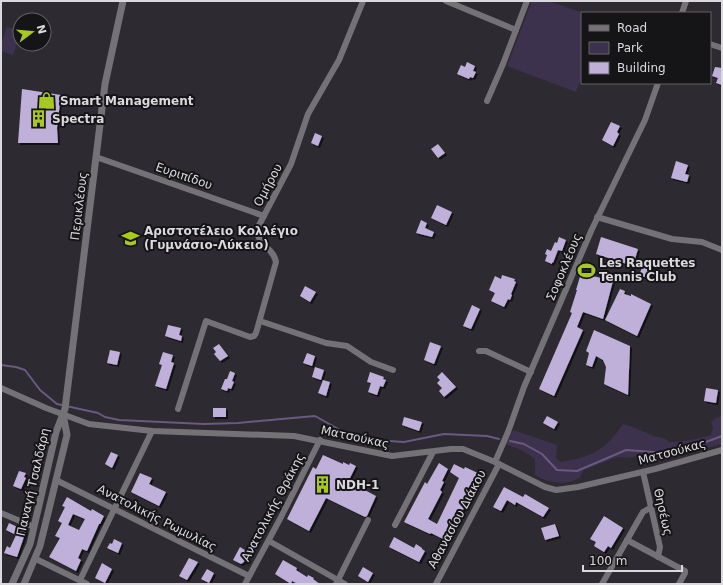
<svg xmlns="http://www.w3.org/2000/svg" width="723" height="585" font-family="'DejaVu Sans',sans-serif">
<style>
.green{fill:#3d324d}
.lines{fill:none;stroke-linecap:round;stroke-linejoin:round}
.stream{stroke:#685a80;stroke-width:2}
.building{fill:#bfb0d9;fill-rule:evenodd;filter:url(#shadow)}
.minor{stroke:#747276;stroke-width:6}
.tertiary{stroke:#747276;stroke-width:7}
.labels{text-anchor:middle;stroke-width:4;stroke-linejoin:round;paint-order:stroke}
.poi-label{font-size:12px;font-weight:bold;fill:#dbd9de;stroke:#151417;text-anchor:start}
.street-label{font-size:12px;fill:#dbd9de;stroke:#151417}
</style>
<defs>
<filter id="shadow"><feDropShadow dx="2" dy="2" stdDeviation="0" flood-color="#0009"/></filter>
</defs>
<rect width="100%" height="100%" fill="#2d2a31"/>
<g class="green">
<polygon points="532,1 549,1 583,13 582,76 576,92 507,66"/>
<polygon points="7,27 20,31 20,35 13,55 1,51 1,44"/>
<path d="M722 416V444L658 461H652L642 455 629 458 618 457 583 470 580 478C565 486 549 483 535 475V459L523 451 506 444 513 430 557 445 556 458 560 462C591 457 605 451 623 424 634 427 644 432 654 436 660 438 665 437 669 442 683 442 697 439 711 435L713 427 711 422 716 418Z"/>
</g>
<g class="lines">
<g class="stream">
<polyline points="1,365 16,367 25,370 40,390 57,404 98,413 105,417 119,420 204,424 238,423 315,416 349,435 374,440 404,442 444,434 487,436 499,439"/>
<polyline points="510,441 524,444 542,454 557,470 577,471 626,450 667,453 698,445 722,436"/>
</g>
</g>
<g class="building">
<polygon points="467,62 475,66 473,71 476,72 473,78 470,77 469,79 457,74 461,65 465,67"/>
<polygon points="715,67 722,68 722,85 716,83 718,78 712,76"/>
<polygon points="22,89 61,95 57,128 58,143 18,143"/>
<polygon points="611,122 620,126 617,132 619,134 613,146 602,140"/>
<polygon points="315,133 322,136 318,146 311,143"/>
<polygon points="438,144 445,153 438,158 431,149"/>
<polygon points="676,161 688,165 685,174 689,175 687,182 671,178"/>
<polygon points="437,205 452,212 446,225 431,218"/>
<polygon points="421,220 427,223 425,228 434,232 432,237 416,233"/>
<polygon points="559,237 566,240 562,251 558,250 553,263 552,262 552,264 545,261 547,255 545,254 547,249 551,251 555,242 557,243"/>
<polygon points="601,237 638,249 633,266 596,254"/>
<polygon points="649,259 655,261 648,278 639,275 645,261 647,262"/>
<polygon points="581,273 613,281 603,319 583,312 577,327 583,330 554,396 539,389 572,313 570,312 577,290 576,290"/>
<polygon points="502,275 515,279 514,281 516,282 511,294 512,295 510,300 508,299 504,307 491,301 495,293 489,290 495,276 501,279"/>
<polygon points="305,286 316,292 310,302 300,296"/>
<polygon points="620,289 625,291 624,294 631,296 631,294 651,304 637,336 605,320"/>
<polygon points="472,305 480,309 471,329 463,326"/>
<polygon points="168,325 181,328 179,335 182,336 181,341 165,336"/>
<polygon points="594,330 630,346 628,395 604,384 606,367 603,360 596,356 592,367 586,365 589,353 586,351"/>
<polygon points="430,342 441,346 434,364 424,360"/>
<polygon points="219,344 228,356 220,361 214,354 216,352 213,348"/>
<polygon points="110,350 120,352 117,365 107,363"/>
<polygon points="163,352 173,355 171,362 174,363 166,389 155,386 162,365 159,364"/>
<polygon points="307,353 315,356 312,366 303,363"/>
<polygon points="315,367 324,370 321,380 312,377"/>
<polygon points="230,371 235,373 232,381 234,382 231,389 228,388 227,391 221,389 225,379 227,379"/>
<polygon points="370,372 384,377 383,379 386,380 383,387 380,386 377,395 368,392 371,383 367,382"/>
<polygon points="442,372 456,387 444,397 439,391 442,388 437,383 440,380 437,377"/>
<polygon points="323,380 330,382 326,396 318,393"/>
<polygon points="706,388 718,390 716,403 704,401"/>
<rect x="213" y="408" width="13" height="9"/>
<polygon points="547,416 558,422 554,429 543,423"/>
<polygon points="404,417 422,422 419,431 402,425"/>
<polygon points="111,452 118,455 112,468 105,464"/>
<polygon points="323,455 343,464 343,462 349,465 350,463 356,466 347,484 360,490 361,488 376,496 367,516 365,517 326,498 309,531 287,519 313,467 316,469"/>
<polygon points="439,463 448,469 442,481 444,482 440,490 442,492 428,519 437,524 459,478 450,472 454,464 464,469 465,467 480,474 472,488 474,489 463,510 447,541 431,533 430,534 404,522 425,482 427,484"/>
<polygon points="19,471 26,473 24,477 26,478 21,489 13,486"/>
<polygon points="140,473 152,478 149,484 166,492 159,506 131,492"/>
<polygon points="504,487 523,497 525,494 549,508 543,517 516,502 515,505 507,500 501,511 493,507"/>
<path d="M67 497 91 511 92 509 104 516 100 524H99L87 551 82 549 78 558 81 560 76 571 49 557 60 538 55 536 62 523 58 521 65 507 62 506ZM73 514 85 519 79 530 68 525Z"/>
<polygon points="604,516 623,528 611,548 608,546 604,552 594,546 596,542 590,539"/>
<polygon points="9,523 26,531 17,557 4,553 7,546 10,548 16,535 6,530"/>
<polygon points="555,524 559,536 545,540 541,528"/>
<polygon points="394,537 414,548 416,544 422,548 422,549 425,551 419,562 389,547"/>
<polygon points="114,539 122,543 118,553 107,548 110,543 112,544"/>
<polygon points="240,547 248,552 244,562 241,564 233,560"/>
<polygon points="189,558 198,562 187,580 179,576"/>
<polygon points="283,560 297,568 296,570 307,577 308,575 314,578 313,579 320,584 298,584 292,581 291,584 275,574"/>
<polygon points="102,563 112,569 105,583 95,578"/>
<polygon points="363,567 373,573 368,582 358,576"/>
<polygon points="207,569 214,573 209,583 201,579"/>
</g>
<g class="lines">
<g class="minor">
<polyline points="446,1 516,30"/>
<polyline points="682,13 686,1"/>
<polyline points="710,44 722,48"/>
<polyline points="487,101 503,64 527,1"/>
<polyline points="96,157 264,216"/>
<polyline points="597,217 672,239 702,242 722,250"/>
<polyline points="260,321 326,343 347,346 371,362 393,370"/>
<polyline points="479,351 486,351 531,372"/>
<polyline points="1,388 46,408 89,424 152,431 294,436 392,456 451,449 463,449 495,462 545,487 556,490 578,487 655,469 722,450"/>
<path d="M178 409 206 321 250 337 254 336 256 333 276 262C274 248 256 244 257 229L291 164 308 114 339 60 363 1"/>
<polyline points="495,462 508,432 524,387 592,229 645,120 658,83"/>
<polyline points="643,472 660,547 658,557"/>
<polyline points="56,480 249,576"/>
<polyline points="1,513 34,527"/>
<polyline points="395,525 433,452"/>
<polyline points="627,540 685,571 685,573 679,584"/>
<polyline points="269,541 345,584"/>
<polyline points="36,559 87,584"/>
<polyline points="80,580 152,431"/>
<polyline points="245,584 280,519 320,440"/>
<polyline points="336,584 368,520"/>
<polyline points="436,584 499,464"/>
<polyline points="602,584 643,512 650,508"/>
</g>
<g class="tertiary">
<polyline points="12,584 30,544 56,432 65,409 105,84 123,1"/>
<polyline points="24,584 40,546 67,435 63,414"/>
</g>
</g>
<defs>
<symbol id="shop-bare" viewBox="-9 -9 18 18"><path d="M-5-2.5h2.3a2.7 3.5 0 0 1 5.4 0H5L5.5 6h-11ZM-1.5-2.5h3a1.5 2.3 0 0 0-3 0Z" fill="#a6c821" stroke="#151417" stroke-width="2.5" paint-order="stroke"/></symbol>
<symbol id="building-bare" viewBox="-9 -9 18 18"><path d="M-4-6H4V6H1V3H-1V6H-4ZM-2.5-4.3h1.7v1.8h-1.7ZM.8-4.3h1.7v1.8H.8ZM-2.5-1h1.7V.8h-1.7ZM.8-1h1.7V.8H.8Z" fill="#a6c821" stroke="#151417" stroke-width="2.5" paint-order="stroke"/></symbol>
<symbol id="school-bare" viewBox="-9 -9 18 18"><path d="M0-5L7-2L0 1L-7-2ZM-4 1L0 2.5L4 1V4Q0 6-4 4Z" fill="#a6c821" stroke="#151417" stroke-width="2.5" paint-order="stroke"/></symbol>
<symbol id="stadium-bare" viewBox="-9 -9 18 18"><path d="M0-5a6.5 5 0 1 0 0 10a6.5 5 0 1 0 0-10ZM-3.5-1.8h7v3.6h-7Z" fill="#a6c821" stroke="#151417" stroke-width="2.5" paint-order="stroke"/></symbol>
</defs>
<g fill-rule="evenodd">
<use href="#shop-bare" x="34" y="88" width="25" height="25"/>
<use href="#building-bare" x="26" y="106" width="25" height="25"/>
<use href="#school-bare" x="118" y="226" width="25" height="25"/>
<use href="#stadium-bare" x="574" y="258" width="25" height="25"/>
<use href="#building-bare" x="310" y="472" width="25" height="25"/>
</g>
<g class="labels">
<g class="poi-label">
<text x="60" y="105">Smart Management</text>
<text x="52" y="123">Spectra</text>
<text x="144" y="235">Αριστοτέλειο Κολλέγιο<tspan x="144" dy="14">(Γυμνάσιο-Λύκειο)</tspan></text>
<text x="599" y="267">Les Raquettes<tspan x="599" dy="14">Tennis Club</tspan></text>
<text x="336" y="489">NDH-1</text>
</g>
<g class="street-label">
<text transform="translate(184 176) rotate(19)" y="4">Ευριπίδου</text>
<text transform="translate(268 185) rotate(-62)" y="4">Ομήρου</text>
<text transform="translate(79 206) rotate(-83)" y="4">Περικλέους</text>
<text transform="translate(564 267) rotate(-67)" y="4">Σοφοκλέους</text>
<text transform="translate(355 437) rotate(12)" y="4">Ματσούκας</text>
<text transform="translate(672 452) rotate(-15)" y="4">Ματσούκας</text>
<text transform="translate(33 482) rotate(-77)" y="4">Παναγή Τσαλδάρη</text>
<text transform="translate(273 507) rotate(-62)" y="4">Ανατολικής Θράκης</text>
<text transform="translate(663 512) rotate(77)" y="4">Θησέως</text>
<text transform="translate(157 518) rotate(27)" y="4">Ανατολικής Ρωμυλίας</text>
<text transform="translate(457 519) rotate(-62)" y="4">Αθανασίου Διάκου</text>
</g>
</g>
<rect width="723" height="585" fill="none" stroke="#dbd9de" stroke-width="4"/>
<rect x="581" y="12" width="130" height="72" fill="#151417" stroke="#646367"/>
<rect x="589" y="25" width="20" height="6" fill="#747276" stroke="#646367"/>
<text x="617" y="32" font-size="12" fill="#dbd9de">Road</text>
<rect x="589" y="42" width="20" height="12" fill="#3d324d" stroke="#646367"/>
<text x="617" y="52" font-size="12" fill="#dbd9de">Park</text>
<rect x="589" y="62" width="20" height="12" fill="#bfb0d9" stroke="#646367"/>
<text x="617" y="72" font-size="12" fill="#dbd9de">Building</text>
<g transform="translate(32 32) rotate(74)"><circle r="19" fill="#151417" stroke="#646367"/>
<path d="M0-3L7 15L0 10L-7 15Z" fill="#a6c821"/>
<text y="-6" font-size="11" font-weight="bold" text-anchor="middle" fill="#dbd9de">N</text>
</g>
<path d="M583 565v6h99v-6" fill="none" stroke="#dbd9de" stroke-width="2"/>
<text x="589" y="565" font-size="12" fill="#dbd9de" stroke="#151417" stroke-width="3" paint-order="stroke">100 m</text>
</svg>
